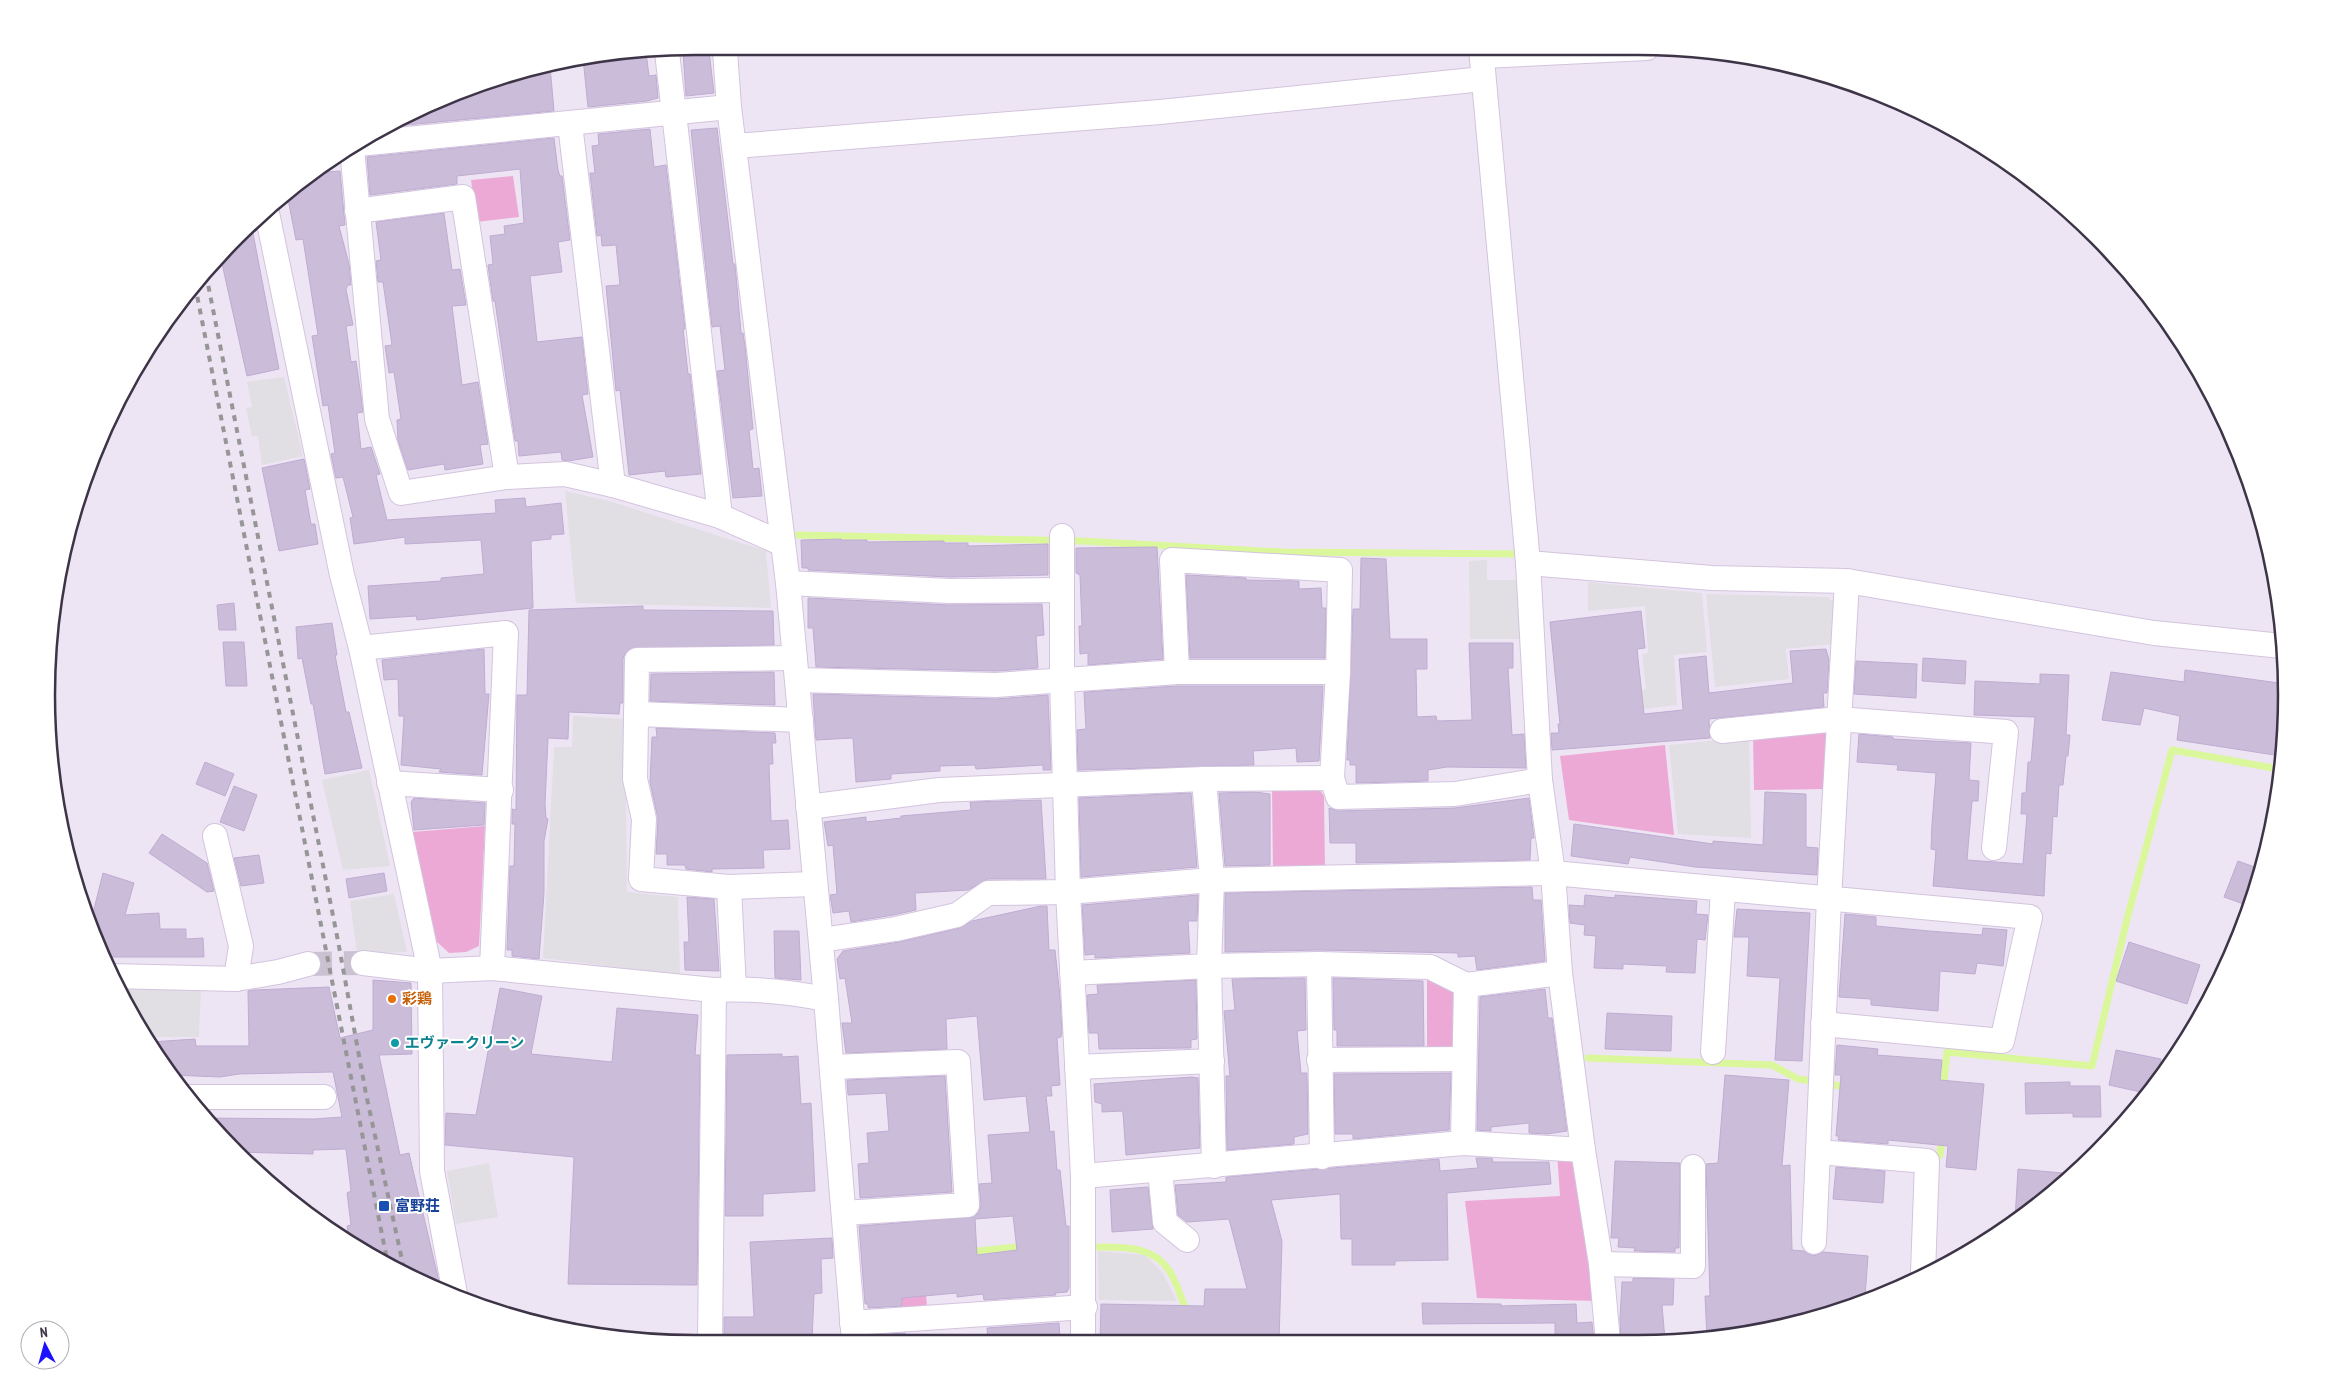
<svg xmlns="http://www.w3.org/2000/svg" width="2333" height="1390" font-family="'PT Sans Narrow','Noto Sans JP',sans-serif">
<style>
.green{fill:#eda9d5}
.parking{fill:#e1dee4}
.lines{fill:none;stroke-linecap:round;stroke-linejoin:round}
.stream{stroke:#dbf79b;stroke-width:7}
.building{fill:#cbbcda;stroke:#bfacd2;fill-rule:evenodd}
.minor-tunnel{stroke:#cbc2d1;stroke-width:24;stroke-dasharray:24 12;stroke-linecap:butt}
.minor-casing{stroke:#d3c4de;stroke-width:26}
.minor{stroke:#fff;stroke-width:24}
.rail{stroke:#969696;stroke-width:4;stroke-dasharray:6 6;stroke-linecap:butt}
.food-dot{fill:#e8710a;stroke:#fff;stroke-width:2}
.culture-dot{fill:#0f9aa8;stroke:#fff;stroke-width:2}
.transit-dot{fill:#1a4fb4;stroke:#fff;stroke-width:2}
.labels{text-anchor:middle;stroke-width:4;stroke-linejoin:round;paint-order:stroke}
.food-label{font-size:15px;font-weight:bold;fill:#c56008;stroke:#fff;text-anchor:start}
.culture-label{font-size:15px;font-weight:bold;fill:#0d838f;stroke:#fff;text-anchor:start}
.transit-label{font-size:15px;font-weight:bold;fill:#164399;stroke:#fff;text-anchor:start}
.rim{fill:none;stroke:#3e3447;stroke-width:2.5}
</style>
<rect width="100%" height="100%" fill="#eee5f4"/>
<g class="green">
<polygon points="513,176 519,217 477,222 471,180"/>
<polygon points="1830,728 1826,789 1754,790 1753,734"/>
<polygon points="1665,745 1674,835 1569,820 1560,756"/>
<polygon points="1316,785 1324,796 1325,871 1273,872 1272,786"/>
<polygon points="485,826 479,946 466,952 449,953 436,941 412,832"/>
<polygon points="1427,974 1459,992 1460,1053 1427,1054"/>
<polygon points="1575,1152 1598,1301 1477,1298 1465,1201 1560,1196 1557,1153"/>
<polygon points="924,1267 927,1307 899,1309 895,1269"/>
</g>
<g class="parking">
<polygon points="284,377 303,456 262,465 258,436 252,436 246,408 252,407 247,382"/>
<polygon points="565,491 609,501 766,551 771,608 576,603"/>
<polygon points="1487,560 1487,580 1523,580 1524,639 1470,639 1469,561"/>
<polygon points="1588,582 1702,593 1707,652 1674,655 1677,705 1560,719 1559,701 1646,689 1642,654 1648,653 1645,606 1588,611"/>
<polygon points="1706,594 1827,597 1836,603 1833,644 1786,649 1789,679 1715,687"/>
<polygon points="573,716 625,719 627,892 678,897 680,975 543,958 554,747 572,747"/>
<polygon points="1749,737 1751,838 1678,834 1669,745"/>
<polygon points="369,770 390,866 343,870 322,780"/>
<polygon points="394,894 407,952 357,954 350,901"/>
<polygon points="116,986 201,986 199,1037 147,1037"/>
<polygon points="489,1163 498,1217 456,1224 447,1171"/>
<polygon points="1098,1251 1145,1255 1162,1272 1177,1301 1099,1300"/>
</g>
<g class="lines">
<g class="stream">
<polyline points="798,535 1081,541 1283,552 1521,554"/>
<polyline points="51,765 53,784"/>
<polyline points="1588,1058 1772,1065 1798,1079 1811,1081"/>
<polyline points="1832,1085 1850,1087"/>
<polyline points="1943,1089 1947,1052 2092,1066 2127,919 2172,750 2279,769"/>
<polyline points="1940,1155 1942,1138"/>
<path d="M1096 1247C1121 1247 1151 1245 1168 1269 1177 1281 1181 1299 1187 1312"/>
<polyline points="969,1252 1026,1246"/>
</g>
</g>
<g class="building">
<polygon points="709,51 714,93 686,96 683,52"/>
<polygon points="610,52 646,52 649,76 656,75 658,98 647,101 588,107 583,58"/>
<polygon points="550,66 554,111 385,127 408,113 487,81"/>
<polygon points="717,128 733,264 735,264 741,333 743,333 745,346 753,429 749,430 753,469 759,468 762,496 733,498 717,371 725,370 720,326 712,327 691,130"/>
<polygon points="650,129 654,167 666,165 685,329 683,329 688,374 690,374 701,474 666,477 665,471 629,475 620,390 616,391 606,286 620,285 616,245 602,246 601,235 597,236 590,173 595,173 592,146 599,145 598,134"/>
<polygon points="554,138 558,170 560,176 562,176 570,240 558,242 562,272 530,276 537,342 582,337 588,394 582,395 593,457 568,461 562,460 561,452 519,456 518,441 515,441 495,301 493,301 488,265 493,264 490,236 505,234 504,226 524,223 520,169 457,176 457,184 370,195 367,157"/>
<polygon points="340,171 345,225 339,226 349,264 351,285 348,285 346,289 353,325 346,326 351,362 356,361 360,389 363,412 357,413 361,449 371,447 380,474 376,475 387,520 496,513 495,500 525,498 526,507 561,503 564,534 551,535 551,539 531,541 533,608 417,620 416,616 370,619 368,586 441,581 441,578 484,574 481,540 405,544 405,537 354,544 350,518 353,517 343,477 336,478 331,454 335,453 328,405 323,406 312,336 318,335 303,239 296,240 287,194 300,180 312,173"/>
<polygon points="444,213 452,270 460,269 466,305 452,306 462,385 478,382 488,444 480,445 483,464 445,470 444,464 408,470 398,441 397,420 401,419 394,372 389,373 385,346 392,345 383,282 378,282 376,261 381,260 376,222"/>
<polygon points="252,228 279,369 247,376 221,259"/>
<polygon points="304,459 310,489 305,490 311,524 315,524 318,544 279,551 262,468"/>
<polygon points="841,539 841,540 867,540 867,542 944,541 944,543 968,543 968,546 1048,544 1048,575 949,577 808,570 808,568 802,568 801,540"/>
<polygon points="1157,547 1163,659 1088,665 1088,653 1080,654 1079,626 1082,626 1080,575 1076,573 1076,548"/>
<polygon points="1361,558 1386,559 1390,639 1427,639 1427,669 1416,669 1417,717 1436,716 1437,721 1472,720 1469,643 1513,643 1513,668 1508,668 1512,735 1524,734 1526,768 1447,767 1428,770 1428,781 1356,783 1356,765 1350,765 1350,760 1347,760 1353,609 1360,609"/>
<polygon points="1186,575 1246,578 1246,580 1299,581 1299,589 1321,588 1322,608 1326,608 1325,658 1190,658"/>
<polygon points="808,598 948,605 1042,604 1044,635 1036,636 1038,668 996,671 816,667 813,628 808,628"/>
<polygon points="234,603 236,630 219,630 217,605"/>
<polygon points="643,606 643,610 773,611 774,645 631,648 625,653 623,659 623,703 620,703 619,714 569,712 568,739 548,738 545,804 546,818 548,819 544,841 544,893 539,959 512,956 512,950 507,950 510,866 514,866 515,824 512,824 512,809 516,810 517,695 527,695 529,610"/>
<polygon points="1641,611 1645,648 1637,649 1644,714 1683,710 1679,659 1706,656 1709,693 1793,683 1790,651 1826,649 1829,660 1827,693 1823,693 1824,707 1709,719 1710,738 1552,750 1551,733 1559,733 1558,724 1560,724 1550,622"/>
<polygon points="332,623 337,655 335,655 346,712 349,712 362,768 325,774 313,704 311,704 302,658 298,659 296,627"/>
<polygon points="223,642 244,642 247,686 226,686"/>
<polygon points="484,649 485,694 489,694 482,775 439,772 441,769 401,765 404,716 399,716 398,679 384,680 382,660"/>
<polygon points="1923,658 1966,661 1965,684 1922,681"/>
<polygon points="1856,661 1917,664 1916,698 1854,694"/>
<polygon points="2185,670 2286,684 2287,695 2281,756 2177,740 2180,716 2144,708 2140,725 2102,720 2111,672 2184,682"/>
<polygon points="774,672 775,705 650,701 651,674"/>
<polygon points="2040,674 2069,675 2066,735 2070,735 2068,756 2066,756 2063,785 2059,785 2057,817 2053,816 2051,854 2046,853 2044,896 1933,886 1936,850 1931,849 1932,824 1936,773 1897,770 1898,765 1857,762 1859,734 1893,737 1893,739 1971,743 1969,780 1979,781 1978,801 1972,801 1967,860 2023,864 2027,814 2021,814 2022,793 2026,793 2028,762 2031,762 2035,717 1974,715 1975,681 2040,684"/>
<polygon points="1177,686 1323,686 1319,761 1297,762 1296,748 1253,751 1254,765 1078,770 1077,730 1086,729 1084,692"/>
<polygon points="813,694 996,699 1048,695 1051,770 1043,770 1043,765 976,769 975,765 940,766 940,771 891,774 891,779 856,782 853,738 816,740"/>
<polygon points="656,728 775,733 776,743 772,743 773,764 769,764 771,821 788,820 790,849 763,850 764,868 712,869 712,872 686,869 685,865 667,865 667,854 656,854 658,819 650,782 652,737 657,737"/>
<polygon points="205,762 234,774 225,796 196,784"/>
<polygon points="234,786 257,795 244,831 220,822"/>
<polygon points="1255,792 1270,794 1270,865 1225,866 1219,793"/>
<polygon points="1765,792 1806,794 1806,847 1818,848 1817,875 1695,867 1630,857 1628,864 1571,856 1574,824 1713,844 1713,841 1763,845"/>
<polygon points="1191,793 1197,867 1081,877 1079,798"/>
<polygon points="414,798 485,803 484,825 414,830 411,802"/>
<polygon points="1529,798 1534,838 1531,838 1530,860 1356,863 1356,843 1330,843 1329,808 1338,811 1455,808"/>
<polygon points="1041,800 1046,879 988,879 968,890 915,893 916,910 893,915 851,922 849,911 833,913 830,895 837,894 833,845 828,846 824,822 866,817 866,822 901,818 901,816 971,810 970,802"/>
<polygon points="162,834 207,863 214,891 207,892 149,853"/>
<polygon points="259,855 264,883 241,886 234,858"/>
<polygon points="2238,861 2260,869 2249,906 2224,897"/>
<polygon points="103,873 134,883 125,915 159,913 160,929 186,929 186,939 203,938 204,957 103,957 83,909 94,909"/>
<polygon points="384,873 387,891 349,898 346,879"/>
<polygon points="1532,887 1533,900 1541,900 1545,961 1477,970 1475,956 1458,957 1458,953 1319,950 1225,952 1225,893"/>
<polygon points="1198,895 1197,921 1188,921 1190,953 1095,958 1095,954 1085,955 1082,905"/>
<polygon points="1585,895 1615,898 1615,895 1697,901 1696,914 1708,915 1705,940 1697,939 1695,973 1666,972 1667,966 1623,964 1623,969 1594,968 1596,936 1584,935 1585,925 1570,923 1569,905 1584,906"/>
<polygon points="687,897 714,899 719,971 685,970 684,942 689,942"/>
<path d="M1041 906H1047L1049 950H1055L1060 997 1062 1033 1061 1037 1057 1038 1060 1085 1051 1086 1052 1096H1046L1050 1132 1054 1131 1057 1170H1060L1066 1226H1069V1288L1067 1292 1055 1293 1056 1295 984 1300 983 1294 957 1297V1293L902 1298V1306L868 1308V1304H865L859 1226 974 1217 979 1212 981 1205 979 1184 992 1183 988 1135 1030 1132 1026 1096 984 1100 977 1016 946 1019 947 1049 846 1053 842 1023H852L845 978 840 979 837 959 843 951 899 942 960 928 972 921ZM1013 1216 1017 1250 977 1255 975 1219Z"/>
<polygon points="1737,909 1810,913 1802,1061 1775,1060 1780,978 1747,976 1749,937 1734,937"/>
<polygon points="1845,914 1876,917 1876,926 1929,931 1982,935 1983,928 2007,930 2003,966 1977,963 1975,974 1940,971 1938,1011 1871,1005 1871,999 1839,997"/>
<polygon points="774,931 799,931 801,980 775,978"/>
<polygon points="2129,942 2200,965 2187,1004 2116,981"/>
<polygon points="1305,978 1306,1030 1297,1031 1301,1073 1307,1073 1308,1134 1294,1137 1294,1144 1227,1150 1226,1076 1230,1076 1224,1011 1235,1010 1232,979"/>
<polygon points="1333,978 1423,981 1424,1046 1337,1046 1337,1030 1334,1030"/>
<polygon points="373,980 411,983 412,1054 379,1055 400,1155 409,1153 440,1286 350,1242 347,1226 351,1225 347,1193 351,1191 346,1149 313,1150 313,1154 234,1152 205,1118 314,1119 342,1117 333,1072 239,1074 220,1077 171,1075 151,1042 195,1039 196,1046 249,1046 248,991 254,990 329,987 340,1038 373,1030"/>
<polygon points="1196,980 1197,1039 1191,1040 1191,1048 1099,1049 1098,1033 1089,1033 1087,995 1098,994 1097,985"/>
<polygon points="500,988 542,996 531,1054 612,1062 617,1008 698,1015 695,1055 700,1055 697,1285 568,1284 574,1157 445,1145 446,1113 476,1115"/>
<polygon points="1545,989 1548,1018 1552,1018 1567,1131 1547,1134 1529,1133 1529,1123 1491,1127 1491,1131 1477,1130 1480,997"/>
<polygon points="1607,1013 1672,1016 1671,1051 1605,1049"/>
<polygon points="1837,1045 1878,1049 1877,1055 1942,1060 1940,1080 1984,1084 1976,1170 1946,1167 1948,1146 1888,1140 1888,1144 1838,1140 1839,1136 1836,1136 1841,1075 1835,1075"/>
<polygon points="2116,1050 2161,1059 2156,1079 2145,1093 2109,1085"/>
<polygon points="782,1054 782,1057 798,1056 801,1104 811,1103 815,1191 763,1194 763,1216 725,1216 727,1055"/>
<polygon points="1451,1073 1449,1130 1353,1139 1353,1134 1335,1134 1334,1074"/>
<polygon points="1725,1075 1789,1080 1782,1166 1790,1165 1792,1250 1804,1251 1813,1256 1823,1252 1868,1256 1865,1297 1806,1322 1707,1338 1705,1296 1710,1296 1706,1164 1718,1163"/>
<polygon points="945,1076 952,1192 860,1198 858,1164 869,1163 867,1133 889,1131 886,1093 848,1095 847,1080"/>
<polygon points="1192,1077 1198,1078 1200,1148 1126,1155 1123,1113 1122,1111 1102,1112 1102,1104 1095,1102 1094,1084"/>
<polygon points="2070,1082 2070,1086 2100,1086 2101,1117 2073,1117 2073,1113 2026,1114 2025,1083"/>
<polygon points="1476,1158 1492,1158 1493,1162 1549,1162 1551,1184 1447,1193 1448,1260 1395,1261 1395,1265 1352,1265 1352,1239 1341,1239 1340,1194 1271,1200 1282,1241 1279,1342 1100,1342 1101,1304 1204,1306 1205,1289 1247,1289 1229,1219 1187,1222 1178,1215 1175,1185 1226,1182 1226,1177 1439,1159 1440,1171 1478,1168"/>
<polygon points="1615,1161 1680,1163 1679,1248 1675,1248 1675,1252 1634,1251 1635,1248 1618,1247 1619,1238 1611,1238"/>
<polygon points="1836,1167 1885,1171 1883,1203 1833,1199"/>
<polygon points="2018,1169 2074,1174 2066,1183 2015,1219"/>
<polygon points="1148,1187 1153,1229 1112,1232 1110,1190"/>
<polygon points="832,1238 833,1258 821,1259 822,1293 814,1294 812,1340 774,1339 774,1342 724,1342 724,1317 754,1317 750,1242"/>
<polygon points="1633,1278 1674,1279 1673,1305 1662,1305 1665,1340 1621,1342 1620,1319 1622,1282 1633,1282"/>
<polygon points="1422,1303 1501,1304 1501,1306 1576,1304 1577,1323 1592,1322 1594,1342 1555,1342 1555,1323 1423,1324"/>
<polygon points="1059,1323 1060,1340 988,1342 987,1328"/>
<polygon points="905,1333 906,1342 872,1342 871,1335"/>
</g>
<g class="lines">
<polyline class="minor-tunnel" points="308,964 363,963"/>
<defs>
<g id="minor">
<polyline points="1481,48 1528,563 1540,780 1553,873 1560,973 1583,1150 1601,1264 1608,1342"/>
<polyline points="725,51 729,107 788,583 826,999 854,1342"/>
<polyline points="667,52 720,516"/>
<polyline points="1482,56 1647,48"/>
<polyline points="570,124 613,485"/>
<polyline points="358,144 729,107"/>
<polyline points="735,146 1160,112 1483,79"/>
<polyline points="352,148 377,419 401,493 507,477 565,474 613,485 720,516 783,544"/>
<polyline points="357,211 463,197 507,477"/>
<polyline points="267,213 342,575 361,648 430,971 432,1171 455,1294"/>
<polyline points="1062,536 1062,679 1068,892 1083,1176 1083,1342"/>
<polyline points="1528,563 1712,578 1847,581 2154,633 2282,646"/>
<polyline points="788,583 949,591 1062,590"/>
<polyline points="361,648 506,633 492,968"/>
<polyline points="795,658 637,660 635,779 644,819 641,879 729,887 815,884"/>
<polyline points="1177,672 1172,560 1340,570 1338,672 1332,778 1338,797 1455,794 1540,780"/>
<polyline points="797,680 996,685 1177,672 1338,672"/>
<polyline points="636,714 801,720"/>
<polyline points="1722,731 1838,719 2006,732 1994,848"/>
<polyline points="1204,779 1212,880 1209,966 1214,1166"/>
<polyline points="389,783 501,790"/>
<polyline points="808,807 939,790 1204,779 1332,778"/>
<polyline points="215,836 241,946 236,979"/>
<polyline points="729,887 734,989"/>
<polyline points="821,940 896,929 957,915 988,893 1068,892 1212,880 1553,873 2030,917 2002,1041 1823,1024"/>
<path d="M363 963 430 971 492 968 714 990C751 988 790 992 826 999"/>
<polyline points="1319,964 1322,1157"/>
<polyline points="1072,973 1209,966 1319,964 1430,967 1466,985 1560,973"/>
<polyline points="111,976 236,979 278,972 308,964"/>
<polyline points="1713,1052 1723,890"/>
<polyline points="1319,1060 1463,1059"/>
<polyline points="832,1067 958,1062 967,1205 844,1213"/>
<polyline points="1077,1067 1212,1061"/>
<polyline points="186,1097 324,1097"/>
<polyline points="1463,1143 1466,985"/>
<polyline points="1818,1152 1927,1161 1923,1273"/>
<polyline points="1160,1170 1165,1222 1187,1240"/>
<polyline points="1083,1176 1463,1143 1583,1150"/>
<polyline points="1814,1242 1829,899 1847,581"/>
<polyline points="1601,1264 1693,1266 1693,1167"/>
<polyline points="852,1323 1085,1307"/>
<polyline points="710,1342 714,990"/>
</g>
</defs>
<use href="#minor" class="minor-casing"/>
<use href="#minor" class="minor"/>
<g class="rail">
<polyline points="206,274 338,941 366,1094 404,1269"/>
<polyline points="195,285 387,1260"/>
</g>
</g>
<circle class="food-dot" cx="392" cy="999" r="5"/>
<circle class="culture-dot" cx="395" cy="1043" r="5"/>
<rect class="transit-dot" x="378" y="1200" width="12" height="12" rx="2.5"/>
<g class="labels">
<g class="food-label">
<text x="402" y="1004">彩鶏</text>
</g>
<g class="culture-label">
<text x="405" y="1048">エヴァークリーン</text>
</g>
<g class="transit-label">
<text x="395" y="1211">富野荘</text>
</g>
</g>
<path d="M0 0H2333V1390H0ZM695 55H1638A640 640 0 0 1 2278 695V695A640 640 0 0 1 1638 1335H695A640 640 0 0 1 55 695V695A640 640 0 0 1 695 55Z" fill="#fff" fill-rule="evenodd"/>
<path class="rim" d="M695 55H1638A640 640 0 0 1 2278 695V695A640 640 0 0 1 1638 1335H695A640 640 0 0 1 55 695V695A640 640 0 0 1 695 55Z"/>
<g transform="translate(45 1345) rotate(354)"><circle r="24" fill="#ffffff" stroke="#b2aeb5"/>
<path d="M0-4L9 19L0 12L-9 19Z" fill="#1d11ff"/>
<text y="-8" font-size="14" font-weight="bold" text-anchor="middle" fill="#3e3447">N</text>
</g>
</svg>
